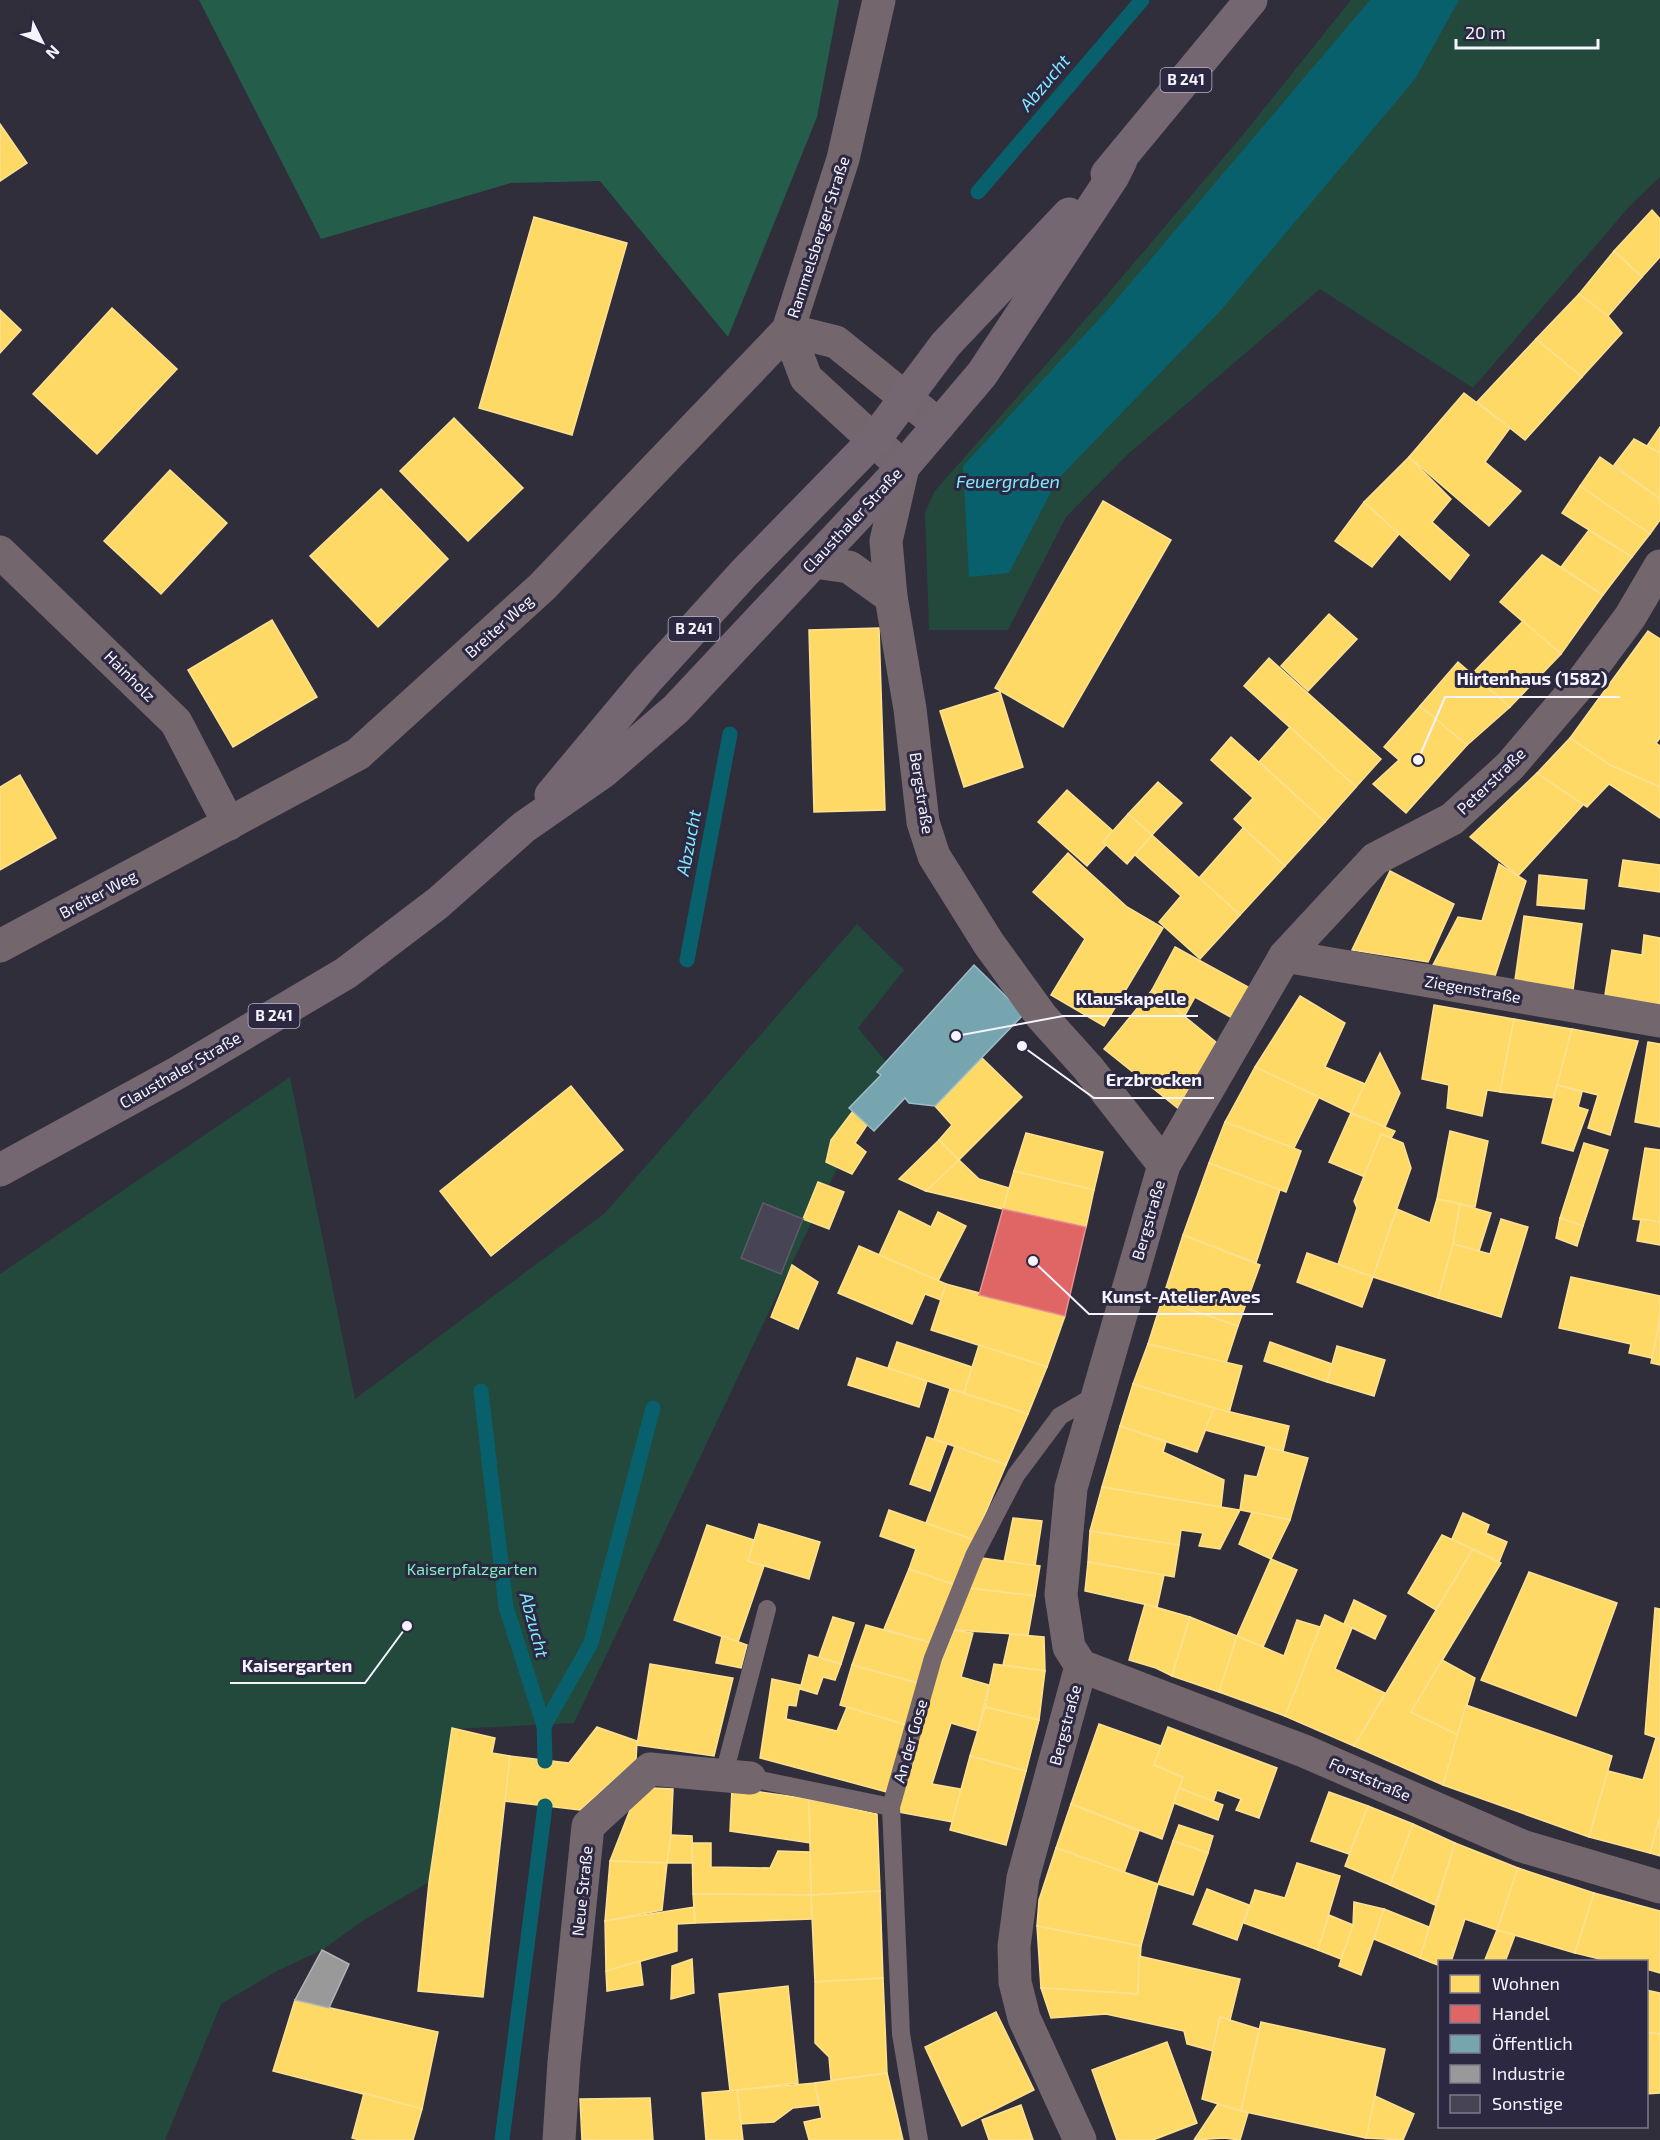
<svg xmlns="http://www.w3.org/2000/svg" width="1660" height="2140" font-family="'Exo 2',sans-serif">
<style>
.green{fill:#22493b}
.forest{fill:#245d49}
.water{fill:#09606d}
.homes{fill:#ffd966;stroke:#fce194;stroke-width:1.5}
.shops{fill:#e06666;stroke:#e69094;stroke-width:1.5}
.public{fill:#76a5af;stroke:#9cbcc7;stroke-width:1.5}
.industry{fill:#999;stroke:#b4b4b7;stroke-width:1.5}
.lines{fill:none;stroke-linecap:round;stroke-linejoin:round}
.stream{stroke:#09606d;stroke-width:15}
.building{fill:#474455;stroke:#5d5b66;stroke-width:1.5}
.lane{stroke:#74666d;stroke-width:18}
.street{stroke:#74666d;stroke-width:33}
.primary{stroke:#746771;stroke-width:33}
.labels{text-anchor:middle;stroke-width:6;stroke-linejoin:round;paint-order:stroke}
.shield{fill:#2c2841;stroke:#b8b6c5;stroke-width:1.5}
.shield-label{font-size:15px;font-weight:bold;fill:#f4f3fe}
.street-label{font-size:16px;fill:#f4f3fe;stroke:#2c2841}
.park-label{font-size:16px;fill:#7cf2c1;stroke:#2c2841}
.water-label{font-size:18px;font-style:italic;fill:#7eebfe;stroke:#2c2841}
.leader{fill:none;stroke:#f4f3fe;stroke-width:2}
.callout-dot{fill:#f4f3fe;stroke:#2c2841;stroke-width:2}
.callout-label{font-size:18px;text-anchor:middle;font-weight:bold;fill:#f4f3fe;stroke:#2c2841;stroke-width:6;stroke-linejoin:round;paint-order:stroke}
</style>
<rect width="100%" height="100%" fill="#302e3b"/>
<g class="green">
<polygon points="1351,0 1660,0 1660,177 1629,207 1473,388 1320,289 1127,455 1066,517 1008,630 929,630 925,513 934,492 1105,297 1246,131"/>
<polygon points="857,924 904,970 858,1028 887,1063 574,1723 452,1729 429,1882 364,1920 322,1950 277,1971 221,2004 165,2140 0,2140 0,1274 290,1077 355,1399 605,1213"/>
</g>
<polygon class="forest" points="199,0 839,0 817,117 728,337 600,181 511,183 321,239"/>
<polygon class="water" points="1370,0 1459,0 1415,79 1221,310 1057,480 1009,573 969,577 963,466 1112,305"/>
<g class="homes">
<polygon points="0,124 27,163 0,181"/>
<polygon points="1652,210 1660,219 1660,257 1642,277 1614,251"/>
<polygon points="534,217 627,243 572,435 479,408"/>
<polygon points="1614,251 1642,277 1608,316 1579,294"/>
<polygon points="1579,294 1608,316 1622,333 1582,377 1536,339"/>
<polygon points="112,308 177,369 97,454 33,394"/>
<polygon points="0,310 21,330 0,353"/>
<polygon points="1536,339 1582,377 1525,440 1477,402"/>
<polygon points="1464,393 1510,428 1485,462 1521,491 1489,526 1409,457"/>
<polygon points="454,418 523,488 468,541 400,471"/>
<polygon points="1660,427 1660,453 1647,446"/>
<polygon points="1634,439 1660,453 1660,499 1614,465"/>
<polygon points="1409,457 1451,499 1432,522 1469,555 1450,580 1364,502"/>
<polygon points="1600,457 1660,499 1660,520 1650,534 1580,486"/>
<polygon points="170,470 227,523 161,594 104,541"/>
<polygon points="1580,486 1650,534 1632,557 1562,513"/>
<polygon points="381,489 448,559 378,627 310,556"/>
<polygon points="1103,501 1171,540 1063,727 995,688"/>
<polygon points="1364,502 1399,534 1372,567 1335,541"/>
<polygon points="1589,530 1632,557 1603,595 1561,567"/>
<polygon points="1542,555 1603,595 1561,654 1500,602"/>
<polygon points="1329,614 1357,639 1308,691 1281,666"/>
<polygon points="272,620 317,697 233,747 188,670"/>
<polygon points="1523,621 1561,654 1510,707 1471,675"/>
<polygon points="879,628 885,810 814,812 809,630"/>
<polygon points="1648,631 1660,639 1660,738 1656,743 1660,746 1660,787 1610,765 1570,738"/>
<polygon points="1269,658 1381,759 1356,787 1244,686"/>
<polygon points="1458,662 1510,707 1467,745 1420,706"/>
<polygon points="1000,692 1023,767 964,787 940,711"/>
<polygon points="1420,706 1467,745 1406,813 1373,784 1399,760 1384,747"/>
<polygon points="1290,727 1356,787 1325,822 1259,762"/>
<polygon points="1231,737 1325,822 1285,866 1234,819 1253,798 1211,760"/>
<polygon points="1570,738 1610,765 1660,787 1660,818 1609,784 1587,807 1537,773"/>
<polygon points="1537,773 1583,805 1518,876 1470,837"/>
<polygon points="20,775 56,838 0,870 0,787"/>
<polygon points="1158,782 1182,803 1152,835 1128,814"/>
<polygon points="1067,790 1113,831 1103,842 1106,845 1087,866 1038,822"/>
<polygon points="1128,814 1152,835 1127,864 1103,842"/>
<polygon points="1243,828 1285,866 1240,915 1199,878"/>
<polygon points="1152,835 1240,915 1200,959 1159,922 1181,896 1135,855"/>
<polygon points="1068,853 1127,907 1163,928 1104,1026 1051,995 1085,939 1033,892"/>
<polygon points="1623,860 1660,865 1660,892 1619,886"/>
<polygon points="1499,864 1526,881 1495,976 1432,967 1458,917 1482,921"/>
<polygon points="1390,871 1454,904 1428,962 1352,950"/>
<polygon points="1539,875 1587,880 1584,909 1537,905"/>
<polygon points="1524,916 1582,924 1573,990 1515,980"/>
<polygon points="1644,935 1660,938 1660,1005 1605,995 1612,950 1642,955"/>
<polygon points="1175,947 1250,988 1234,1019 1195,997 1184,1017 1152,990"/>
<polygon points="1152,990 1227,1051 1180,1110 1104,1049"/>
<polygon points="1300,996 1345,1023 1325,1067 1365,1084 1351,1113 1255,1067"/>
<polygon points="1434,1005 1514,1019 1500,1092 1487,1090 1482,1116 1447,1108 1449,1085 1422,1079"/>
<polygon points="1514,1019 1572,1029 1554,1098 1500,1092"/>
<polygon points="1572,1029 1638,1041 1610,1135 1588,1128 1598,1095 1557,1085"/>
<polygon points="1648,1042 1660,1044 1660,1127 1635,1122"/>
<polygon points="1380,1053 1400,1093 1385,1127 1351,1113"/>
<polygon points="982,1058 1022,1097 959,1160 939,1140 952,1125 935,1106"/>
<polygon points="1255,1067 1319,1097 1294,1148 1225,1122"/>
<polygon points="1557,1085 1582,1092 1578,1107 1588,1110 1573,1151 1542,1143"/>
<polygon points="571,1086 623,1150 491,1256 440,1191"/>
<polygon points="853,1111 867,1125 855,1143 866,1152 852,1174 826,1162 831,1140"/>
<polygon points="1351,1113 1395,1131 1391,1138 1381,1134 1365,1177 1329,1162"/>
<polygon points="1225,1122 1301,1151 1286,1192 1209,1163"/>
<polygon points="1450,1131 1488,1141 1475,1207 1437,1199"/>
<polygon points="1026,1133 1103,1152 1094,1190 1014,1171"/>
<polygon points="1381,1134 1403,1143 1411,1168 1373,1277 1338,1264 1357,1208 1354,1201"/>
<polygon points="939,1140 959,1160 926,1191 899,1179"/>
<polygon points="1584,1143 1608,1150 1583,1226 1560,1218"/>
<polygon points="1645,1148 1660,1150 1660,1222 1633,1219"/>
<polygon points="959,1160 979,1179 1009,1188 1003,1209 926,1191"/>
<polygon points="1209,1163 1280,1190 1256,1263 1183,1235"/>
<polygon points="1014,1171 1094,1190 1086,1227 1003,1209"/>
<polygon points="818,1182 844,1192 829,1229 803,1219"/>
<polygon points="1437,1199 1460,1204 1453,1244 1438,1298 1373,1277 1397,1209 1430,1223"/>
<polygon points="1460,1204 1491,1213 1479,1251 1453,1244"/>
<polygon points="899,1211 931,1227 938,1212 966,1226 938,1281 879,1255"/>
<polygon points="1560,1218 1583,1226 1577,1246 1556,1238"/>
<polygon points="1501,1219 1528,1227 1501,1317 1438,1298 1453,1244 1490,1254"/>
<polygon points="1641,1219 1660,1222 1660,1245 1637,1241"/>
<polygon points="1183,1235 1260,1265 1238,1326 1162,1300"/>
<polygon points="859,1246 946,1284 941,1300 925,1294 912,1324 838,1293"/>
<polygon points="1307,1253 1373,1277 1362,1307 1297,1282"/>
<polygon points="792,1265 818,1282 798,1329 771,1317"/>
<polygon points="1571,1277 1660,1296 1660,1318 1652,1358 1629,1353 1631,1344 1559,1328"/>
<polygon points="946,1284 1065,1316 1047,1367 931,1330"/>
<polygon points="1162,1300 1238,1326 1226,1363 1148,1344"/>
<polygon points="1660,1318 1660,1365 1651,1363"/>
<polygon points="897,1342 972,1367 964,1393 888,1368"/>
<polygon points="1270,1342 1332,1364 1327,1382 1264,1361"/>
<polygon points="1148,1344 1242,1366 1229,1413 1133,1384"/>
<polygon points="979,1345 1047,1367 1028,1414 964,1393"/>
<polygon points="1337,1346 1385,1360 1374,1396 1327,1382"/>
<polygon points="857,1358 927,1381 919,1407 848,1385"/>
<polygon points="1133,1384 1214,1408 1197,1452 1120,1426"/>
<polygon points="950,1389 1028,1414 1006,1465 934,1439"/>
<polygon points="1214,1408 1289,1426 1283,1451 1205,1430"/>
<polygon points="1120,1426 1166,1442 1163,1452 1224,1480 1221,1507 1102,1487"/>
<polygon points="927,1437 947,1444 930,1491 910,1484"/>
<polygon points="955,1446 1006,1465 974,1540 926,1523"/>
<polygon points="1266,1447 1308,1458 1290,1520 1240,1510 1245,1475 1257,1477"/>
<polygon points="1102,1487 1221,1507 1240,1510 1220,1549 1199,1546 1203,1533 1181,1530 1179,1545 1090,1531"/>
<polygon points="889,1510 974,1540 955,1585 909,1569 916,1549 880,1536"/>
<polygon points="1252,1512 1290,1520 1271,1559 1239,1544"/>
<polygon points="1463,1513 1489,1525 1486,1533 1507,1542 1499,1562 1452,1539"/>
<polygon points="1013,1518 1042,1521 1035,1566 1004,1562"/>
<polygon points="759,1524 820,1542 809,1579 748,1561"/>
<polygon points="707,1525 754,1540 748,1561 764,1566 738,1642 674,1620"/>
<polygon points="1090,1531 1179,1545 1174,1577 1088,1562"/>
<polygon points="1442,1535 1473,1549 1436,1610 1408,1593"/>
<polygon points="1473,1549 1501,1563 1411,1712 1458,1735 1443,1785 1354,1746"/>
<polygon points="982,1558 1040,1566 1035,1596 968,1588"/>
<polygon points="1271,1559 1297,1570 1263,1647 1237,1636"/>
<polygon points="1088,1562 1164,1575 1157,1607 1085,1591"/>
<polygon points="909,1569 955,1585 931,1643 884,1629"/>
<polygon points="1529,1572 1617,1603 1576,1716 1481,1680"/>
<polygon points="968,1588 1035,1596 1028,1635 954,1630"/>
<polygon points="1354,1600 1386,1616 1375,1639 1344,1624"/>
<polygon points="1145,1604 1190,1617 1172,1676 1156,1668 1129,1660"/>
<polygon points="1655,1608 1660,1609 1660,1739 1645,1734"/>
<polygon points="1325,1615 1352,1628 1335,1669 1385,1693 1354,1746 1285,1716"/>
<polygon points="833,1617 854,1623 841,1664 819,1657"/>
<polygon points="1190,1617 1237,1636 1219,1692 1172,1676"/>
<polygon points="1297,1620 1320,1627 1285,1716 1219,1692 1237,1636 1284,1656"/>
<polygon points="866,1625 931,1643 918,1683 852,1665"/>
<polygon points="954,1630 973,1633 961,1677 989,1685 978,1731 951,1723 932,1784 961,1789 952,1822 898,1812 937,1673"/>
<polygon points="1010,1634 1044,1637 1045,1671 1003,1665"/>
<polygon points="722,1636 747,1645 741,1668 716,1663"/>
<polygon points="809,1655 841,1664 835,1680 823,1677 817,1694 800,1689"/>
<polygon points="1442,1660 1475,1678 1458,1735 1411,1712"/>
<polygon points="650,1664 733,1678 714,1756 637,1745"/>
<polygon points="994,1664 1045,1671 1039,1720 985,1707"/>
<polygon points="852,1665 918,1683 906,1725 840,1705"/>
<polygon points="772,1679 800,1685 796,1706 788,1705 786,1719 837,1731 847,1707 906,1725 887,1792 760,1758"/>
<polygon points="1466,1705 1612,1756 1589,1837 1443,1785"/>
<polygon points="985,1707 1039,1720 1026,1771 970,1756"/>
<polygon points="1099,1724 1161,1746 1154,1765 1183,1777 1162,1839 1071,1804"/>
<polygon points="597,1727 637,1741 636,1760 580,1810 504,1801 510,1756 569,1763"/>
<polygon points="1168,1727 1277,1768 1259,1818 1236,1810 1241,1799 1217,1790 1213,1802 1179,1788 1183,1777 1154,1765"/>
<polygon points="452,1728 495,1738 492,1753 510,1756 483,1997 418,1991 429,1882"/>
<polygon points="1656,1738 1660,1739 1660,1817 1650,1853 1589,1837 1608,1771 1643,1780"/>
<polygon points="970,1756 1026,1771 1006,1845 950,1830"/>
<polygon points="652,1788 673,1789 671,1835 667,1863 610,1861 632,1805"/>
<polygon points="732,1788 809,1799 810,1843 730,1831"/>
<polygon points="1179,1788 1223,1805 1218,1820 1174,1803"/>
<polygon points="1329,1792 1368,1806 1349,1854 1311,1841"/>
<polygon points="809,1799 877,1814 880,1891 811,1895"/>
<polygon points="1071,1804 1139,1831 1124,1873 1056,1848"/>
<polygon points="1368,1806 1413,1824 1390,1885 1345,1866"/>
<polygon points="1660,1817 1660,1856 1650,1853"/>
<polygon points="1413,1824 1455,1843 1435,1905 1390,1885"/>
<polygon points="1179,1825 1213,1836 1208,1853 1173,1841"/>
<polygon points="671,1835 692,1836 693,1863 667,1863"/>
<polygon points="1173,1841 1208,1853 1193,1895 1158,1884"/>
<polygon points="692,1843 711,1843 711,1867 770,1868 778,1851 810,1852 811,1895 693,1894"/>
<polygon points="1455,1843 1518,1868 1497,1930 1465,1919 1451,1962 1440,1962 1440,1966 1420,1958"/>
<polygon points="1056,1848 1158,1884 1141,1946 1037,1926 1039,1900"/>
<polygon points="610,1861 667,1863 662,1910 605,1921"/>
<polygon points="1297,1863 1340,1876 1318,1950 1244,1923 1255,1890 1285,1898"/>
<polygon points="1518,1868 1594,1893 1575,1953 1497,1930"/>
<polygon points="1207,1889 1249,1905 1237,1940 1193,1924"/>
<polygon points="880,1891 883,1978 815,1982 811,1895"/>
<polygon points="1594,1893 1660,1911 1660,1973 1646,1969 1646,1962 1612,1962 1575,1953"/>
<polygon points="693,1894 811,1895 812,1919 695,1923"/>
<polygon points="1354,1902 1384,1909 1361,1975 1339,1966 1353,1925"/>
<polygon points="694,1907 695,1923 677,1924 677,1951 606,1971 605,1921"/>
<polygon points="1384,1909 1429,1927 1420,1958 1374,1939"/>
<polygon points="1329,1915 1353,1925 1341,1959 1318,1950"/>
<polygon points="1037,1926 1141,1946 1138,1994 1041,1988"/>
<polygon points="1497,1930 1515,1935 1505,1962 1484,1962"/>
<polygon points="1139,1956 1240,1979 1230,2020 1220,2017 1213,2051 1187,2044 1184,2031 1106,2014 1051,2018 1041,1988 1138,1994"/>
<polygon points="692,1959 694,1993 671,1999 672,1966"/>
<polygon points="640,1961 643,1985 607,1991 606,1971"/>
<polygon points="883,1978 887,2073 831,2080 829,2057 815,2043 815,1982"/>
<polygon points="788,1986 798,2083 730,2091 719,1994"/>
<polygon points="1646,1990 1660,1993 1660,2034 1646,2032"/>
<polygon points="295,2000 438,2032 422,2109 273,2071"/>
<polygon points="996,2012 1034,2090 962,2126 925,2047"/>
<polygon points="1220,2017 1259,2029 1241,2111 1202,2099"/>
<polygon points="1261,2022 1385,2049 1366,2138 1241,2111"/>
<polygon points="1646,2032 1660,2034 1660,2093 1646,2094"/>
<polygon points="1167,2042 1197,2123 1153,2140 1117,2140 1092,2070"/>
<polygon points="887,2073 903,2140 809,2140 804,2122 822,2118 815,2083"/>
<polygon points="815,2083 819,2105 793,2108 774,2122 741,2124 737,2090"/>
<polygon points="737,2090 743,2140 706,2140 702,2093"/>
<polygon points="364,2093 422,2109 413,2140 359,2140 352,2138"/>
<polygon points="1375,2096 1414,2114 1403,2140 1366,2138"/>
<polygon points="650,2098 653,2140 582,2140 580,2099"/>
<polygon points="1218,2104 1248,2113 1240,2140 1224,2138 1194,2140"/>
<polygon points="1021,2105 1033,2140 989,2140 982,2120"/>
</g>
<polygon class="shops" points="1003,1209 1086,1227 1065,1316 979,1295"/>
<polygon class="public" points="974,965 1024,1014 935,1106 909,1103 905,1098 874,1131 849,1108 881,1075 877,1072"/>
<polygon class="industry" points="322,1950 349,1964 329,2008 295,2000"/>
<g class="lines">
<g class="stream">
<polyline points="978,192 1142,0"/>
<polyline points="687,960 730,734"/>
<polyline points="481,1391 506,1607 544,1726 545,1761"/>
<polyline points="544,1726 591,1643 653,1408"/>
<polyline points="502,2140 545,1806"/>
</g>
</g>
<polygon class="building" points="763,1203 803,1219 781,1274 741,1258"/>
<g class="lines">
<g class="lane">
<polyline points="724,1774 767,1609"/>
<polyline points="750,1778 891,1807"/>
<polyline points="919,2140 901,2034 891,1807 933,1658 974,1556 1016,1475 1060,1416 1098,1394"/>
</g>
<g class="street">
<polyline points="788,330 806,378 903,467 886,541 891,597"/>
<polyline points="788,330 836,342 939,425"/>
<polyline points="0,552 176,722 229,824"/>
<polyline points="814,562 849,567 891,597 910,709 923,822 934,856 989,944 1042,1017 1088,1068 1164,1165"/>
<polyline points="0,946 358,754 542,587 788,330 843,159 879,0"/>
<polyline points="1285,956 1660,1021"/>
<polyline points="1081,1666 1304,1751 1522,1846 1660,1887"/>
<polyline points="559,2140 564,2062 588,1826 650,1769 750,1778"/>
<polyline points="1080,2140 1024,2018 1015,1982 1014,1946 1023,1878 1081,1666 1069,1647 1061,1595 1071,1488 1164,1165 1285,956 1375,859 1452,819 1510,766 1584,679 1630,617 1660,566"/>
</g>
<g class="primary">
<polyline points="1107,174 1251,0"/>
<polyline points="551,795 647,680 744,573 874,440 946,344 1069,214"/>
<polyline points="0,1170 177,1073 346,973 438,903 524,827 603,772 676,709 903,467 982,374 1112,178 1121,160"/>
</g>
</g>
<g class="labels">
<g class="shield">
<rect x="1160.5" y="68" width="51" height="24" rx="4.5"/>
<rect x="668.5" y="617" width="51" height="24" rx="4.5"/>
<rect x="248.5" y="1004" width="51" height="24" rx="4.5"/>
</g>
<g class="shield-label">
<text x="1186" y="85">B 241</text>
<text x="694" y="634">B 241</text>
<text x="274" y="1021">B 241</text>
</g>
<g class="street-label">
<text transform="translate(818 237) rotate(-72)" y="6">Rammelsberger Straße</text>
<text transform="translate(852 520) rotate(-47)" y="6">Clausthaler Straße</text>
<text transform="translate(499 626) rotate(-42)" y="6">Breiter Weg</text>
<text transform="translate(130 676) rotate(45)" y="6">Hainholz</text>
<text transform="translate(1491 781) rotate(-44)" y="6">Peterstraße</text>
<text transform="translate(922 793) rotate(81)" y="6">Bergstraße</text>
<text transform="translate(98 894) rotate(-28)" y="6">Breiter Weg</text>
<text transform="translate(1473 989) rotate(10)" y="6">Ziegenstraße</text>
<text transform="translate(180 1070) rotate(-30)" y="6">Clausthaler Straße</text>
<text transform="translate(1148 1220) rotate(-74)" y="6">Bergstraße</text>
<text transform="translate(1065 1725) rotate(-75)" y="6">Bergstraße</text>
<text transform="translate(910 1741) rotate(-74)" y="6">An der Gose</text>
<text transform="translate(1370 1779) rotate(23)" y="6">Forststraße</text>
<text transform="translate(582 1891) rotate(-84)" y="6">Neue Straße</text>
</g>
<g class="park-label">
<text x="472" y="1575">Kaiserpfalzgarten</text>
</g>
<g class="water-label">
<text transform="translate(1045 83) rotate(-50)" y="6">Abzucht</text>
<text x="1008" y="488">Feuergraben</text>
<text transform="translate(689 843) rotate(-79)" y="6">Abzucht</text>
<text transform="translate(534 1625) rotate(75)" y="6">Abzucht</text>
</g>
</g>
<path class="leader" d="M1418 760L1445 697H1620M956 1036L1063 1016H1198M1022 1046L1094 1098H1214M1033 1261L1089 1314H1273M407 1626L365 1683H230"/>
<g class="callout-dot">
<circle cx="1418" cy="760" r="6"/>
<circle cx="956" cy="1036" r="6"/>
<circle cx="1022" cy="1046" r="6"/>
<circle cx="1033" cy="1261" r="6"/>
<circle cx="407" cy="1626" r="6"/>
</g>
<g class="callout-label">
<text x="1532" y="685">Hirtenhaus (1582)</text>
<text x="1131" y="1005">Klauskapelle</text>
<text x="1154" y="1086">Erzbrocken</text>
<text x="1181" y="1303">Kunst-Atelier Aves</text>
<text x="297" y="1672">Kaisergarten</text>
</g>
<rect x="1438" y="1960" width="210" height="168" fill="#2c2841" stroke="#7c798d" stroke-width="1.5"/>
<rect x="1450" y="1975" width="30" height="18" fill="#ffd966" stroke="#7c798d" stroke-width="1.5"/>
<text x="1492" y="1990" font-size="18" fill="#f4f3fe">Wohnen</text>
<rect x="1450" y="2005" width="30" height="18" fill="#e06666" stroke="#7c798d" stroke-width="1.5"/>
<text x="1492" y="2020" font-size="18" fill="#f4f3fe">Handel</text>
<rect x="1450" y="2035" width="30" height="18" fill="#76a5af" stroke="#7c798d" stroke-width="1.5"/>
<text x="1492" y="2050" font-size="18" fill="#f4f3fe">Öffentlich</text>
<rect x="1450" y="2065" width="30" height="18" fill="#999999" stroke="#7c798d" stroke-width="1.5"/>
<text x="1492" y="2080" font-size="18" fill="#f4f3fe">Industrie</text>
<rect x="1450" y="2095" width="30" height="18" fill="#474455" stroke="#7c798d" stroke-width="1.5"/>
<text x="1492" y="2110" font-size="18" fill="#f4f3fe">Sonstige</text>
<g transform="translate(42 42) rotate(133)" stroke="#2c2841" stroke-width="4.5" paint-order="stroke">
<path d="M0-4.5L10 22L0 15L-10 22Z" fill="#f4f3fe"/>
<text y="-9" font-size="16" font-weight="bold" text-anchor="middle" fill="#f4f3fe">N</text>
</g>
<path d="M1456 39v9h142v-9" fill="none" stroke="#f4f3fe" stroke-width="3"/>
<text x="1465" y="39" font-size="18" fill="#f4f3fe" stroke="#2c2841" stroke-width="4.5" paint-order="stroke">20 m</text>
</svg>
